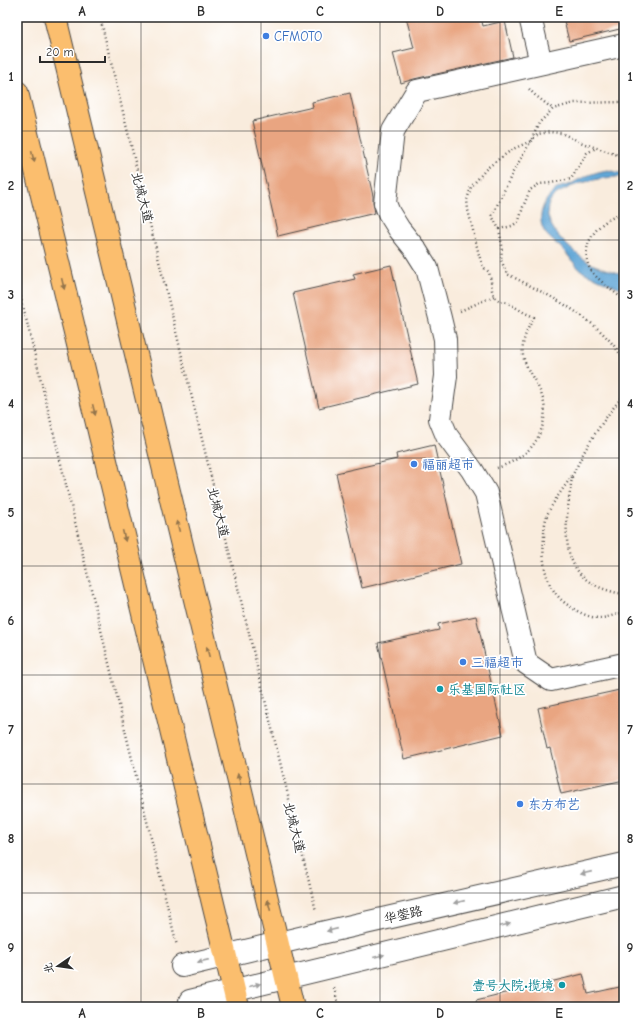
<svg xmlns="http://www.w3.org/2000/svg" width="641" height="1024" font-family="'Comic Neue','LXGW WenKai TC',sans-serif">
<style>
.water{fill:#60a6d6;stroke:#466880}
.building{fill:#e9a581}
.lines{fill:none;stroke-linecap:round;stroke-linejoin:round}
.minor-casing{stroke:#4a4846;stroke-width:24}
.highway-casing{stroke:#4a4846;stroke-width:24}
.path{stroke:#4a4846;stroke-width:2.5;stroke-dasharray:1 3;stroke-linecap:butt}
.minor{stroke:#fff;stroke-width:22}
.highway{stroke:#fbbe6e;stroke-width:22}
.oneway{fill:#93744c}
.oneway2{fill:#a0a0a0}
.grid{fill:none;stroke:#2b2b2b;stroke-width:1;stroke-opacity:0.55}
.shop-dot{fill:#3f7fe0;stroke:#fff;stroke-width:1.5}
.culture-dot{fill:#0f9aa8;stroke:#fff;stroke-width:1.5}
.labels{text-anchor:middle;stroke-width:3.5;stroke-linejoin:round;paint-order:stroke}
.shop-label{font-size:13px;fill:#366cbe;stroke:#fff;text-anchor:start}
.street-label{font-size:13px;fill:#2b2b2b;stroke:#fff}
.culture-label{font-size:13px;fill:#0d838f;stroke:#fff;text-anchor:start}
.neatline{fill:none;stroke:#2b2b2b;stroke-width:1.5}
.grid-label{font-size:13px;text-anchor:middle;font-weight:bold;fill:#2b2b2b}
</style>
<rect width="100%" height="100%" fill="#fff"/>
<filter id="ink" filterUnits="userSpaceOnUse"><feTurbulence type="fractalNoise" baseFrequency=".025" numOctaves="2"/><feDisplacementMap in="SourceGraphic" scale="8" xChannelSelector="R" yChannelSelector="G"/><feConvolveMatrix kernelMatrix="1 2 1 2 8 2 1 2 1" color-interpolation-filters="sRGB"/></filter>
<filter id="wash" filterUnits="userSpaceOnUse"><feTurbulence type="fractalNoise" baseFrequency=".012" numOctaves="4" result="noise"/><feDisplacementMap in="SourceGraphic" scale="16" xChannelSelector="R" yChannelSelector="G"/><feGaussianBlur stdDeviation="0.9" result="paint"/><feColorMatrix in="noise" values="0 0 0 0 0 0 0 0 0 0 0 0 0 0 0 0 0 1.4 0 .05"/><feComposite in="paint" operator="in"/></filter>
<g filter="url(#wash)">
<rect width="100%" height="100%" fill="#f9ecdd"/>
<path class="water" d="M608 170 624 174V177C609 176 585 181 570 187 565 190 556 193 552 198 534 221 574 254 592 264 600 268 615 271 624 275V289C613 285 601 281 590 275 588 274 584 273 582 271 575 266 570 257 564 251 559 245 551 240 546 234 535 219 543 199 557 189 561 186 566 186 571 184 583 177 594 172 608 170Z"/>
<g id="blocks">
<g class="building">
<polygon points="406,17 481,17 483,26 505,21 513,57 414,79 401,83 393,53 414,48"/>
<polygon points="563,17 624,17 624,28 569,41"/>
<polygon points="350,93 373,196 373,202 375,213 278,236 252,121 313,107 312,102"/>
<polygon points="391,265 418,384 319,408 293,293 355,279 353,274"/>
<polygon points="434,445 461,564 362,588 336,473 397,459 396,454"/>
<polygon points="476,616 503,735 404,759 378,643 439,630 438,624"/>
<polygon points="624,689 624,780 561,794 550,748 547,749 538,708"/>
<polygon points="583,974 588,994 624,986 624,1004 613,1007 477,1007 476,1000"/>
</g>
</g>
</g>
<g filter="url(#ink)">
<use href="#blocks" fill-opacity="0" stroke="#4a4846" stroke-width="1"/>
<g class="lines">
<defs>
<g id="minor">
<polyline points="530,17 541,63"/>
<polyline points="624,45 417,91 393,131 385,203 389,213 399,229 415,249 427,268 440,318 445,339 446,376 440,419 447,436 472,470 486,493 526,663 551,680 624,664"/>
<polyline points="182,966 321,933 624,864"/>
<polyline points="190,1001 624,896"/>
</g>
<g id="highway">
<polyline points="55,17 293,1007"/>
<polyline points="17,92 238,1007"/>
</g>
</defs>
<use href="#minor" class="minor-casing"/>
<use href="#highway" class="highway-casing"/>
<g class="path">
<polyline points="100,17 316,911"/>
<polyline points="529,89 535,95 553,109"/>
<path d="M624 157 585 144 561 133 550 132 538 134 531 141 513 172 492 216 499 229 502 245 501 260 507 274C550 296 599 318 624 360"/>
<path d="M624 214C600 218 578 244 590 269 594 277 616 293 624 300"/>
<polyline points="499,229 512,226 519,221 523,207 530,190 539,184 551,183 571,179 587,153 596,148"/>
<polyline points="17,281 177,946"/>
<polyline points="460,311 494,296"/>
<path d="M624 395C610 411 598 428 587 447 582 455 578 465 573 474 564 488 554 500 547 515 545 521 544 530 544 536 542 561 544 586 565 603 576 611 592 621 607 617 612 616 618 614 624 612"/>
<path d="M497 468C509 464 525 456 533 445 543 432 548 412 542 396 537 381 526 371 523 355 521 341 528 328 534 317L525 313 508 303 500 301 494 296 492 290 491 281 489 272 483 267 479 255 468 210 467 200 471 187 487 168 499 159 513 149 531 141 539 123 553 109 574 103 624 102"/>
<path d="M572 477C565 529 553 583 624 594"/>
<polyline points="334,988 339,1007"/>
</g>
<use href="#minor" class="minor"/>
<use href="#highway" class="highway"/>
</g>
<defs><path id="oneway-solid" d="M-6-.8H1V-3.2L6.5 0L1 3.2V.8H-6Z"/></defs>
<g class="oneway">
<use href="#oneway-solid" transform="translate(33 157) rotate(76)"/>
<use href="#oneway-solid" transform="translate(63 284) rotate(76)"/>
<use href="#oneway-solid" transform="translate(94 410) rotate(76)"/>
<use href="#oneway-solid" transform="translate(178 526) rotate(-104)"/>
<use href="#oneway-solid" transform="translate(124 536) rotate(76)"/>
<use href="#oneway-solid" transform="translate(208 652) rotate(-104)"/>
<use href="#oneway-solid" transform="translate(239 779) rotate(-104)"/>
<use href="#oneway-solid" transform="translate(269 905) rotate(-104)"/>
</g>
<g class="oneway2">
<use href="#oneway-solid" transform="translate(586 873) rotate(167)"/>
<use href="#oneway-solid" transform="translate(459 902) rotate(167)"/>
<use href="#oneway-solid" transform="translate(505 925) rotate(-14)"/>
<use href="#oneway-solid" transform="translate(332 930) rotate(167)"/>
<use href="#oneway-solid" transform="translate(379 956) rotate(-14)"/>
<use href="#oneway-solid" transform="translate(203 961) rotate(167)"/>
<use href="#oneway-solid" transform="translate(255 985) rotate(-14)"/>
</g>
</g>
<path class="grid" d="M141 17V1007M261 17V1007M380 17V1007M500 17V1007M17 131H624M17 240H624M17 349H624M17 458H624M17 566H624M17 675H624M17 784H624M17 893H624"/>
<g class="shop-dot">
<circle cx="266" cy="36" r="4"/>
<circle cx="414" cy="464" r="4"/>
<circle cx="463" cy="662" r="4"/>
<circle cx="520" cy="804" r="4"/>
</g>
<g class="culture-dot">
<circle cx="440" cy="689" r="4"/>
<circle cx="562" cy="985" r="4"/>
</g>
<g class="labels">
<g class="shop-label">
<text x="274" y="41">CFMOTO</text>
<text x="422" y="469">福丽超市</text>
<text x="471" y="667">三福超市</text>
<text x="528" y="809">东方布艺</text>
</g>
<g class="street-label">
<text transform="translate(143 197) rotate(76)" y="5">北城大道</text>
<text transform="translate(219 512) rotate(76)" y="5">北城大道</text>
<text transform="translate(295 827) rotate(76)" y="5">北城大道</text>
<text transform="translate(403 914) rotate(-13)" y="5">华蓥路</text>
</g>
<g class="culture-label">
<text x="448" y="694">乐基国际社区</text>
<text x="554" y="990" text-anchor="end">壹号大院•揽境</text>
</g>
</g>
<rect width="641" height="1024" fill="none" stroke="#fff" stroke-width="44"/>
<g transform="translate(58 966) rotate(257)" stroke="#ffffff" stroke-width="3" paint-order="stroke">
<path d="M0-3L7 15L0 10L-7 15Z" fill="#2b2b2b"/>
<text y="-6" font-size="11" font-weight="bold" text-anchor="middle" fill="#2b2b2b">北</text>
</g>
<path d="M40 56v6h65v-6" fill="none" stroke="#2b2b2b" stroke-width="2"/>
<text x="46" y="56" font-size="12" fill="#2b2b2b" stroke="#ffffff" stroke-width="3" paint-order="stroke">20 m</text>
<rect x="22" y="22" width="597" height="980" class="neatline"/>
<g class="grid-label">
<text x="82" y="16">A</text>
<text x="201" y="16">B</text>
<text x="320" y="16">C</text>
<text x="440" y="16">D</text>
<text x="559" y="16">E</text>
<text x="11" y="81">1</text>
<text x="630" y="81">1</text>
<text x="11" y="190">2</text>
<text x="630" y="190">2</text>
<text x="11" y="299">3</text>
<text x="630" y="299">3</text>
<text x="11" y="408">4</text>
<text x="630" y="408">4</text>
<text x="11" y="517">5</text>
<text x="630" y="517">5</text>
<text x="11" y="625">6</text>
<text x="630" y="625">6</text>
<text x="11" y="734">7</text>
<text x="630" y="734">7</text>
<text x="11" y="843">8</text>
<text x="630" y="843">8</text>
<text x="11" y="952">9</text>
<text x="630" y="952">9</text>
<text x="82" y="1018">A</text>
<text x="201" y="1018">B</text>
<text x="320" y="1018">C</text>
<text x="440" y="1018">D</text>
<text x="559" y="1018">E</text>
</g>
</svg>
